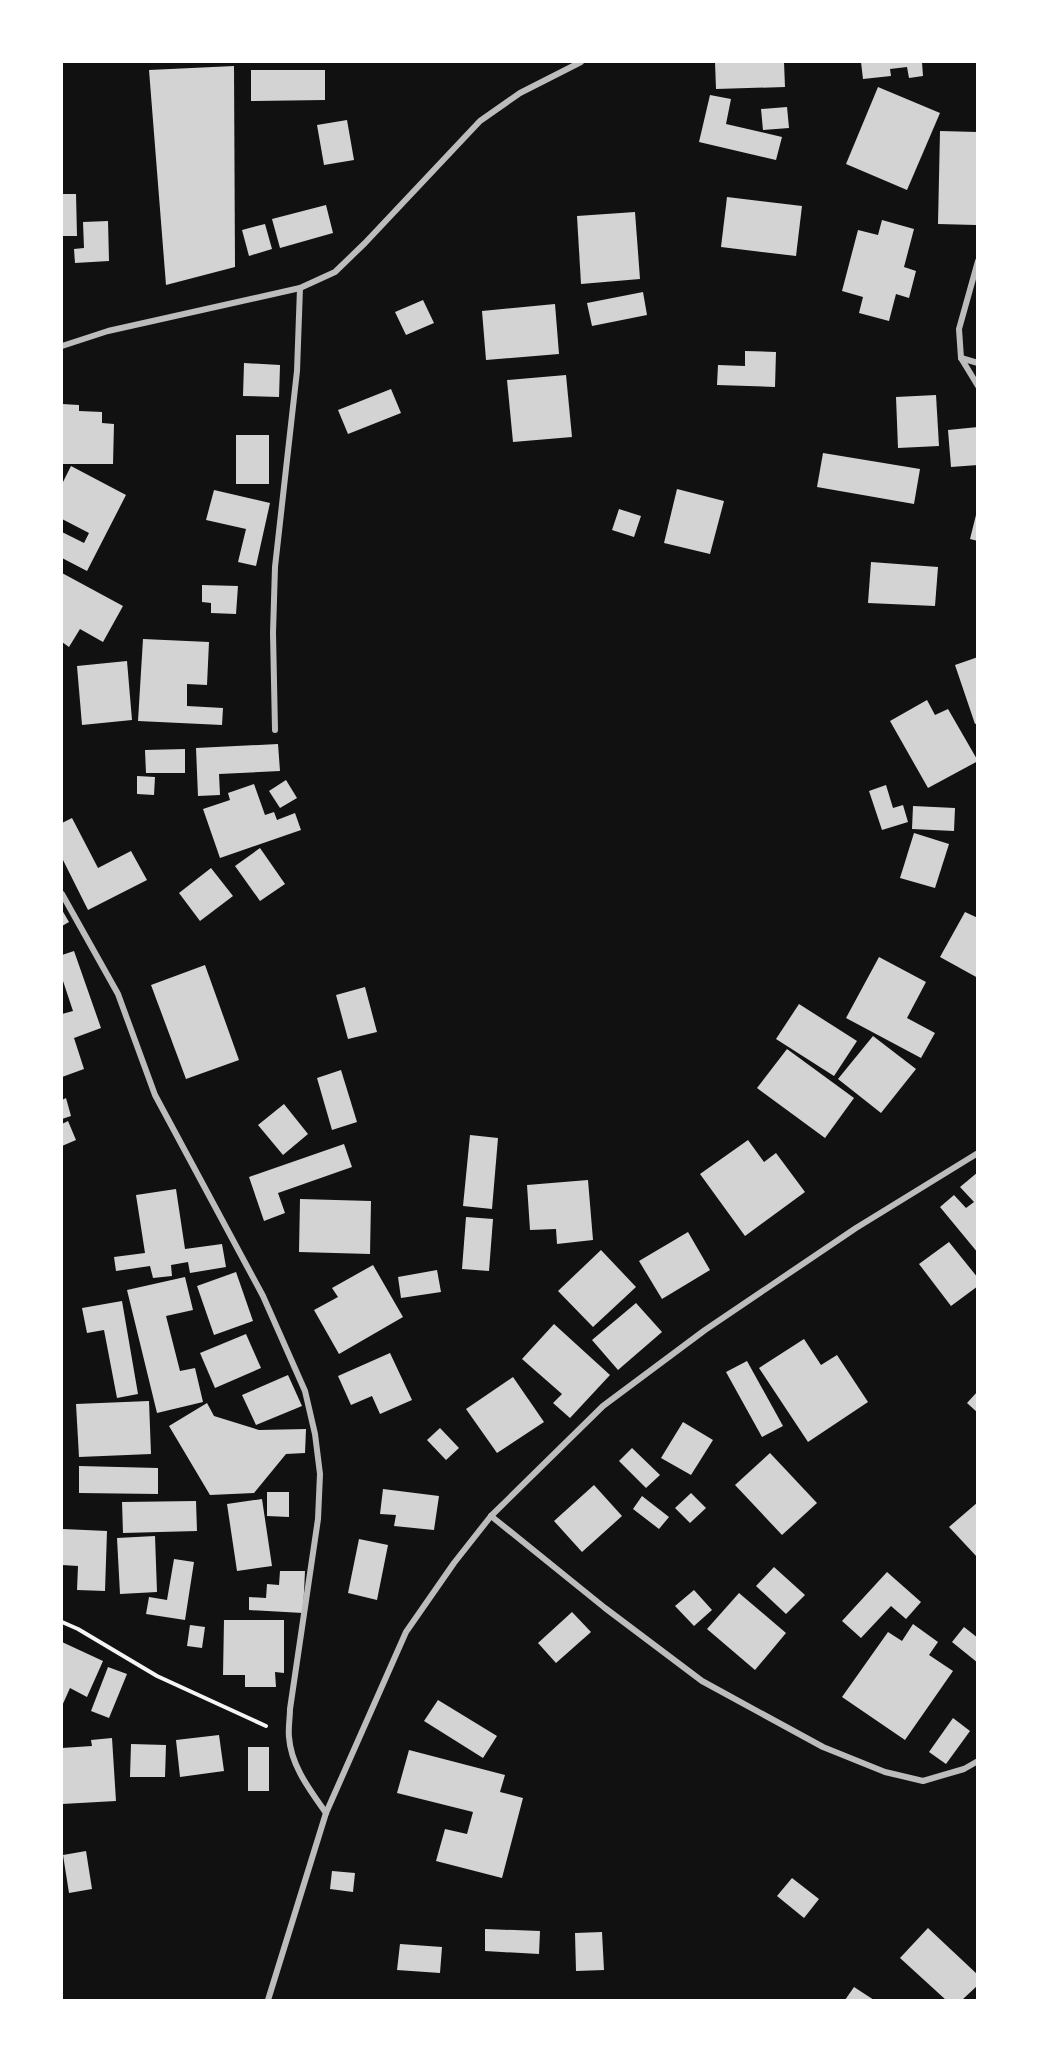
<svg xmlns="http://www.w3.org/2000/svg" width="1039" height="2062" font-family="'Golos Text',sans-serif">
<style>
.building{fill:#d3d3d3}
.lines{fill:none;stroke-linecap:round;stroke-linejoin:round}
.path{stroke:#f5f5f5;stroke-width:4}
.minor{stroke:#bcbcbc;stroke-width:6}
</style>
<rect width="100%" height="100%" fill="#111"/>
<g class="building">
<polygon points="715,62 784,62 785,87 716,89"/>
<polygon points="861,62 922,62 923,76 909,78 907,67 890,69 891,76 863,79"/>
<polygon points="234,66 235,267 166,285 149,70"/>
<polygon points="251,70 325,70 325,100 251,101"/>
<polygon points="878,87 940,113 907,190 846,164"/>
<polygon points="710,95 731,99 726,124 782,137 776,160 699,142"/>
<polygon points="787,107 789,128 763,130 761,109"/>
<polygon points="347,120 354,160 324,165 317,125"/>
<polygon points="940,131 977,132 976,225 938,224"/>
<polygon points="62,194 76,194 77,236 62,236"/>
<polygon points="727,197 802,206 796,256 721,247"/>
<polygon points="326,205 333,233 280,248 272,219"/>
<polygon points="635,212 640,279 581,284 577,216"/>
<polygon points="882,220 914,229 904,267 916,271 909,298 896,294 889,321 859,313 863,297 842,291 858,230 878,235"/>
<polygon points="108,221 109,261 75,263 74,249 84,248 83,222"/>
<polygon points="265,224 272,249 249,256 242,230"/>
<polygon points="643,292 647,315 592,326 587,303"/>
<polygon points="423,300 434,323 406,335 395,312"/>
<polygon points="555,304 559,354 486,360 482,311"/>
<polygon points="745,351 776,352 775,387 717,385 718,365 745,366"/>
<polygon points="244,363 280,365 279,397 243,396"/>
<polygon points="566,375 572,437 513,442 507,380"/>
<polygon points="391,389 401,413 348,434 338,410"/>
<polygon points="936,395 939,446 898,448 896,397"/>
<polygon points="62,404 79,405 79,411 102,412 102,423 114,424 113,464 62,464"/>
<polygon points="978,427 978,465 951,467 948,430"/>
<rect x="236" y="435" width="33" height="49"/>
<polygon points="823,453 920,469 914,504 817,487"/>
<polygon points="71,466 126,495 87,571 62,558 62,532 84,543 89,533 62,519 62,484"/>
<polygon points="677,489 724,501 710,554 664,543"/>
<polygon points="214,490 270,503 256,566 238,562 246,529 206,520"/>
<polygon points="619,509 641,516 634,537 612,530"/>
<polygon points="977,511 978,511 978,541 970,539"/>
<polygon points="871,562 938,567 935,606 868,603"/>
<polygon points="62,573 123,606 103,642 80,629 69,647 62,642"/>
<polygon points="202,585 238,586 236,614 211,613 211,603 202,602"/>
<polygon points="143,639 209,642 207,685 187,684 187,706 223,708 222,725 138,721"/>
<polygon points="978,657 978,723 975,724 955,665"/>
<polygon points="127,661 132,720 82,725 77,666"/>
<polygon points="927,700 935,715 948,709 978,761 928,788 890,721"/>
<polygon points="278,744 280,771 219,774 220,795 198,796 196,748"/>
<polygon points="185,749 185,773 146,773 145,750"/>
<polygon points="137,776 155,777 154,795 137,794"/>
<polygon points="286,780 297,798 280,808 269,791"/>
<polygon points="254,784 265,815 274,812 277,820 295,813 301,830 220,858 203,809 230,800 228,793"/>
<polygon points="886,785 893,808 903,805 908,822 882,830 869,791"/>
<polygon points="913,806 955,808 954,831 912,829"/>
<polygon points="72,818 98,868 131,851 147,880 88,910 62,858 62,823"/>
<polygon points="914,833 949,844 935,888 900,878"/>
<polygon points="260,848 285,884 260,901 235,866"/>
<polygon points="211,868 233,896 200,921 179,893"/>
<polygon points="62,910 69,922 62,926"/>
<polygon points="965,912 978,918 978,978 940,957"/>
<polygon points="74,951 101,1028 74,1038 84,1069 62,1077 62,1014 73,1011 62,978 62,955"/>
<polygon points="879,957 926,982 907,1018 935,1033 921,1058 846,1018"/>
<polygon points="205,965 239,1060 186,1079 151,985"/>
<polygon points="365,987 377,1032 348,1039 336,995"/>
<polygon points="799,1004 857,1041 834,1076 776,1039"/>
<polygon points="873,1036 916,1069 881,1113 838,1079"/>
<polygon points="787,1049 854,1098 825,1138 757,1088"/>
<polygon points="341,1070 357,1122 332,1130 317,1078"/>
<polygon points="66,1098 71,1116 62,1119 62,1100"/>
<polygon points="284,1104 308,1134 283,1155 258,1125"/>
<polygon points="68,1121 76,1140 62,1146 62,1124"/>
<polygon points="470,1135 498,1138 492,1209 463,1206"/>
<polygon points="748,1140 764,1162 776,1153 805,1192 745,1236 700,1174"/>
<polygon points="344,1144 352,1167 278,1193 285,1213 264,1221 249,1177"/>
<polygon points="978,1172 978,1253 940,1207 954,1195 966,1208 974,1202 960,1187"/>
<polygon points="588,1180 593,1240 557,1244 556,1229 530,1230 527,1185"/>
<polygon points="176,1189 185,1249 222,1244 226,1267 190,1273 188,1262 171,1265 172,1276 153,1278 150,1266 116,1271 114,1257 145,1253 136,1195"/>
<polygon points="300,1199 371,1201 370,1254 299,1252"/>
<polygon points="466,1217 493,1219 489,1271 462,1269"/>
<polygon points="688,1232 710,1270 662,1299 639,1261"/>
<polygon points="949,1242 978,1278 978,1286 951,1306 919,1264"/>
<polygon points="601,1250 636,1287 593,1327 558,1291"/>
<polygon points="373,1265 403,1317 339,1354 314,1310 338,1297 332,1288"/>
<polygon points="437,1270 441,1292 401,1298 398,1277"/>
<polygon points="236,1272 253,1321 214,1335 197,1286"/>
<polygon points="185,1277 193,1310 166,1316 180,1371 195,1368 203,1402 157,1413 127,1290"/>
<polygon points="122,1301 138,1394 117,1398 104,1330 87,1333 82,1308"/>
<polygon points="636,1303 662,1332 618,1370 592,1340"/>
<polygon points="554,1324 610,1375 570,1418 553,1403 562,1394 522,1359"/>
<polygon points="246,1334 261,1368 215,1388 200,1353"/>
<polygon points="804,1339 821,1365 837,1355 868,1402 808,1442 759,1368"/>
<polygon points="390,1353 412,1400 380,1414 372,1396 351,1405 338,1376"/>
<polygon points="747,1361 783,1426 762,1437 726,1372"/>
<polygon points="288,1375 302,1406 256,1425 242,1395"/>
<polygon points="513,1377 544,1422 497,1453 466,1409"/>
<polygon points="978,1391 978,1413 967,1403"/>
<polygon points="149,1401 151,1454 79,1457 76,1404"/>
<polygon points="207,1403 214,1416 259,1430 306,1429 305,1453 286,1454 254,1493 210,1495 169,1426"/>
<polygon points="683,1422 713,1440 691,1475 661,1458"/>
<polygon points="440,1428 459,1448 446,1460 427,1440"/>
<polygon points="632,1448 660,1475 646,1488 619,1461"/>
<polygon points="770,1453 817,1503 782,1535 735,1485"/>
<polygon points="79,1466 158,1468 158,1494 79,1493"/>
<polygon points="594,1485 622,1516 582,1552 554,1521"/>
<polygon points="383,1489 439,1496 434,1530 394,1526 396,1515 380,1514"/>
<polygon points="267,1492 289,1492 289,1517 267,1516"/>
<polygon points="691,1493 706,1508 690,1523 675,1508"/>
<polygon points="642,1496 669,1517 659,1529 633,1509"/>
<polygon points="262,1499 272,1566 237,1571 227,1504"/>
<polygon points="196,1501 197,1531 123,1533 122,1502"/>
<polygon points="978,1502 978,1558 949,1527"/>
<polygon points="63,1529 107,1531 105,1591 77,1590 78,1566 62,1565"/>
<polygon points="155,1536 157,1592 120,1594 117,1538"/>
<polygon points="359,1539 388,1545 377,1600 348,1593"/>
<polygon points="174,1559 194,1562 185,1620 146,1614 149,1597 167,1600"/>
<polygon points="774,1567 805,1595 786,1614 756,1586"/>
<polygon points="280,1571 305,1571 303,1613 249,1610 249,1597 266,1598 267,1584 279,1585"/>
<polygon points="887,1572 921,1602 906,1619 891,1606 861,1638 842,1621"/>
<polygon points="694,1590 712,1610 694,1626 675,1606"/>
<polygon points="739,1593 786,1633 755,1670 707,1629"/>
<polygon points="572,1612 591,1632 556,1663 538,1643"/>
<polygon points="224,1620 284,1620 284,1673 275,1672 276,1687 245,1687 245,1675 223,1675"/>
<polygon points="913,1624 938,1642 929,1655 953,1671 905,1740 842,1697 888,1632 902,1641"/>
<polygon points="190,1625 205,1627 202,1648 187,1646"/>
<polygon points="964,1627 978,1638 978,1663 952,1642"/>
<polygon points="62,1642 103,1661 87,1697 70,1688 62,1706"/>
<polygon points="108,1667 127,1674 109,1718 91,1711"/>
<polygon points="438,1700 497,1736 483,1758 424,1721"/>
<polygon points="953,1718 970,1731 946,1764 929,1752"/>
<polygon points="219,1735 224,1771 180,1777 176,1740"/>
<polygon points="112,1738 116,1801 62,1804 62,1748 92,1746 91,1740"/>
<polygon points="131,1744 166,1745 165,1777 130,1777"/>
<rect x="248" y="1747" width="21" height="44"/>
<polygon points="409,1750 505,1775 500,1792 523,1798 502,1878 436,1861 445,1829 467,1834 473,1812 397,1793"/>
<polygon points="86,1851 92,1889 69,1893 63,1855"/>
<polygon points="332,1871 355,1873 353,1892 330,1889"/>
<polygon points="792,1878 819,1899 804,1918 777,1896"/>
<polygon points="928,1928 978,1975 978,1985 962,2000 946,2000 900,1958"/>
<polygon points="485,1929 540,1931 539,1954 485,1951"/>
<polygon points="602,1932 604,1970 576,1971 575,1933"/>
<polygon points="400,1944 442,1947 440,1973 397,1970"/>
<polygon points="854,1987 874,2000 845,2000"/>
</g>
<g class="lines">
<polyline class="path" points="62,1622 78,1629 157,1676 266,1726"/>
<g class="minor">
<polyline points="978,261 959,329 961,358 978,386"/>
<polyline points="62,346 108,331 300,288 335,272 365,243 480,121 520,93 581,62"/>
<polyline points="961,358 978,363"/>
<polyline points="275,730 273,633 275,567 297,371 300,288"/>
<path d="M62 894 118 994 155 1095 263 1296 305 1391 315 1434 320 1474 318 1519 290 1709C290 1718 288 1728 289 1737 291 1766 310 1790 326 1813"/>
<polyline points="491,1516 605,1608 702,1681 823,1747 885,1772 923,1781 964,1769 978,1761"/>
<polyline points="268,2000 326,1813 406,1632 454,1563 491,1516 603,1406 705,1330 856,1228 978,1153"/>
</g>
</g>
<rect width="1039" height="2062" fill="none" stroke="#ffffff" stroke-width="126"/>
</svg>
